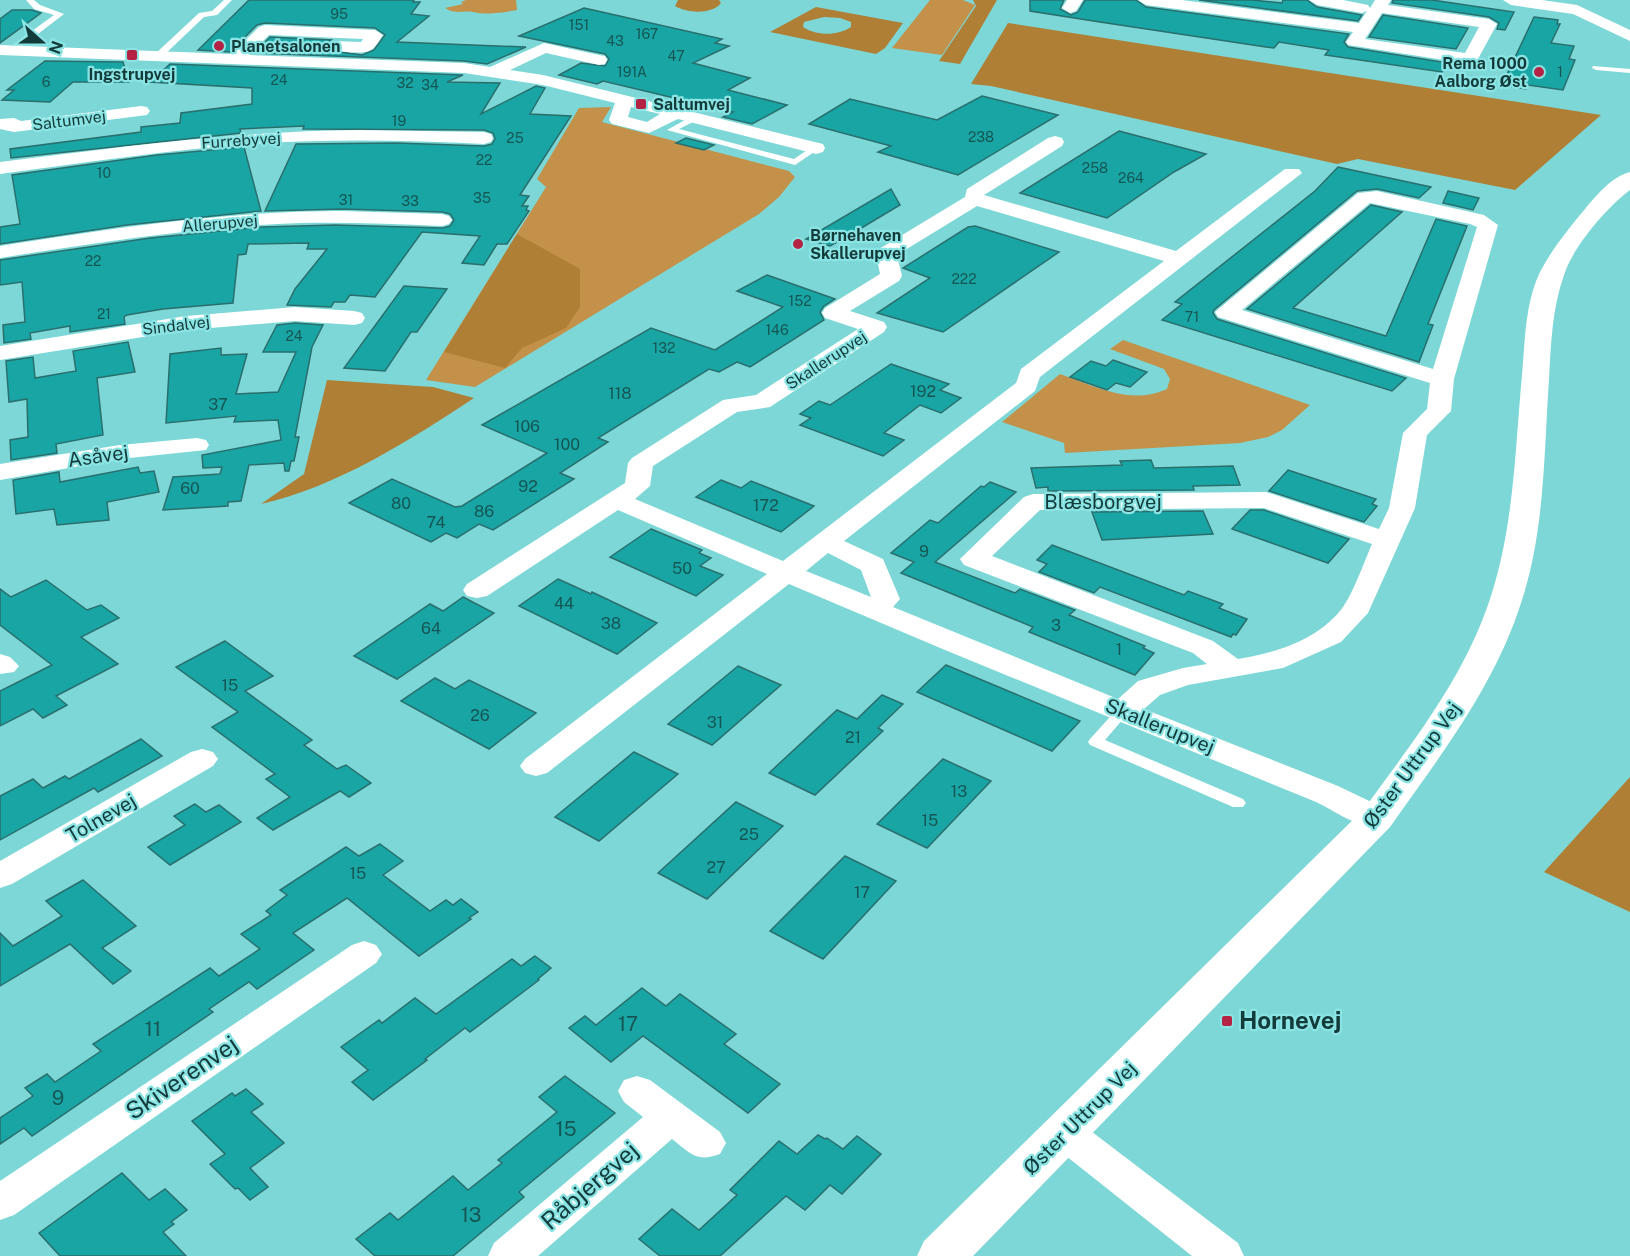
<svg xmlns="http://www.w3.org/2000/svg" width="1630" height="1256" font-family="'Public Sans',sans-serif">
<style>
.green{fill:#c39149}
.forest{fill:#b07f36;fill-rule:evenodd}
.building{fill:#19a5a4;stroke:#296f6e;stroke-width:1.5}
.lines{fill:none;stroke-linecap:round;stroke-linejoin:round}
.lane{fill:#fff;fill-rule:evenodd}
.street{fill:#fff;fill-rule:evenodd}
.secondary{fill:#fff;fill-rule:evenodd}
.poi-dot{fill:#b52344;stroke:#8ae4e3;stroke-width:2}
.labels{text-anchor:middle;stroke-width:4.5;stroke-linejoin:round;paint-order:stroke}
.far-number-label{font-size:14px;fill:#155655}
.far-poi-label{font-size:16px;font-weight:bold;fill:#143b3b;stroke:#8ae4e3;text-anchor:start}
.far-street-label{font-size:16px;fill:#143b3b;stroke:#8ae4e3}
.number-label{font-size:16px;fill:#155655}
.street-label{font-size:20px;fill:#143b3b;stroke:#8ae4e3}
.near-number-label{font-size:20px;fill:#155655}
.near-poi-label{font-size:24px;font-weight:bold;fill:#143b3b;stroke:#8ae4e3;text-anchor:start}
.near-street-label{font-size:24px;fill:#143b3b;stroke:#8ae4e3}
</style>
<rect width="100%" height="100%" fill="#7dd7d6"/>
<g class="green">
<path d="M466 0H516L517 10C501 13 488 15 473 12 461 10 457 15 445 8L463 4 461 2Z"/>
<polygon points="930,0 963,0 975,5 942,55 892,48"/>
<polygon points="611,107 602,122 789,171 795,177 779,197 759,214 475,387 426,380 546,187 537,179 579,108"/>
<path d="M1123 340 1310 405 1282 430 1268 437 1240 443 1065 453 1064 443 1002 422 1060 374C1095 386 1131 406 1167 389L1170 379 1164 369 1110 349Z"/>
</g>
<g class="forest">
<path d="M678 0H719L721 3C712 15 686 13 675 6Z"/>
<polygon points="973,0 997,0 960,64 939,61 976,6"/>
<path d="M816 7 903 23 885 48 876 54 770 32ZM824 17 840 18 851 22V27C838 36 816 36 803 27L804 22Z"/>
<polygon points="1008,23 1601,115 1515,190 1358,159 1337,164 991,86 971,84"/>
<polygon points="517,234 580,269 580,307 566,328 522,348 505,368 444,352"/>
<path d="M327 380 433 387 474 398C410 440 337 487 261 504L304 474Z"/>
<polygon points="1630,777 1630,912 1544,872"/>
</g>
<g class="building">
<polygon points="249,0 414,0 413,2 420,2 411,14 429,16 397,42 526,47 487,64 464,61 254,53 270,37 331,40 323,45 327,50 362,55 374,50 385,35 375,28 265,23 257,25 230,52 198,50"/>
<polygon points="1030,0 1064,0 1060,9 1071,15 1078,12 1085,0 1136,0 1146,7 1349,34 1344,42 1348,47 1448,63 1442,72 1325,55 1329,50 1279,42 1274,48 1266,47 1100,22 1030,11"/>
<polygon points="1199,0 1252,0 1282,3 1283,0 1307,0 1317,7 1362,15 1358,21"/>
<polygon points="1393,0 1432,0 1514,12 1505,30 1497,29 1499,23 1489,17 1392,3"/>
<polygon points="584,8 722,39 715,43 729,46 693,63 750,78 728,90 787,105 752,124 723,117 733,112 603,81 597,84 559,75 581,63 605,66 609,59 605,54 519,36"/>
<polygon points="12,10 32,10 41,13 0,43 0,19"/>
<polygon points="1383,15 1468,28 1456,49 1369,37"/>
<polygon points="1534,17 1558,20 1557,24 1560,24 1551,43 1574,46 1569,59 1575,60 1563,90 1528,85 1526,89 1502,85"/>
<polygon points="45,61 123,62 129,82 73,82 50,102 2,100 14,90 7,90"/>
<polygon points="170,64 463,75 447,82 500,83 481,114 536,86 545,88 530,114 571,116 520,195 529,196 522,206 528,206 526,210 529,211 507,244 497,244 484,265 462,263 480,236 422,232 375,297 350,295 345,302 334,302 331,307 287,305 295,289 327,249 307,249 309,243 248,244 246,254 238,255 233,303 163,309 127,315 124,317 125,324 70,332 70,326 30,333 31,339 4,343 3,325 25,322 22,282 0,285 0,260 150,238 262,227 335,225 443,228 450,226 454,220 450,214 442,212 342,209 265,211 296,144 396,143 484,146 492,144 495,139 493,133 484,130 303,129 304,126 240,129 241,133 11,158 10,149 141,132 141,127 180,123 181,113 252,104 252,88 150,82"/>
<polygon points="982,96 1058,115 958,175 878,152 891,146 809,124 850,99 937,120"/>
<polygon points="1119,131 1206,154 1174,172 1107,218 1020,193"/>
<polygon points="686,138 714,145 704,150 676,143"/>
<polygon points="244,147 261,211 127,225 0,244 0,227 20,224 12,175 157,155"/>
<polygon points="1338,167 1431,187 1419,198 1377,189 1357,191 1214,310 1213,313 1217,319 1406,378 1392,391 1162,320 1182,304 1175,302 1315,191"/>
<polygon points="891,189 900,205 848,236 830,246 806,239"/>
<polygon points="1448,191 1479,198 1473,210 1443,203"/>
<polygon points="1371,205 1402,212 1293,308 1386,336 1436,219 1467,226 1428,324 1433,325 1419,362 1247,309"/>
<polygon points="975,226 1059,252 943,332 877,313 930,278 903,268 968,227"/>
<polygon points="767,275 835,299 824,306 820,312 824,320 750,367 737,362 719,372 709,369 598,438 608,442 560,473 574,479 493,530 479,524 457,538 446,533 431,542 349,503 392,479 455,507 462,506 547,453 482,425 651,328 715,350 783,307 737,291"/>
<polygon points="404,286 447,289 417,332 411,332 385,371 344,368"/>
<polygon points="295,323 323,325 312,347 295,437 299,437 294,461 291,461 289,471 285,471 284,463 249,465 241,501 228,502 228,506 163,510 173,477 220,474 222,467 203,468 202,455 281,440 278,420 234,422 236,416 166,423 170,354 221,348 221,355 247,354 236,394 278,392 296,352 263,352 277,325"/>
<polygon points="128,342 135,372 97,378 103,435 56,444 57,453 11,460 10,440 28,437 27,399 9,402 6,361 33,357 35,378 76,371 73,351"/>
<polygon points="1113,360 1147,372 1130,387 1116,383 1107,390 1070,377 1091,361 1106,366"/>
<polygon points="891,364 949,384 940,390 961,398 941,413 920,405 884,433 904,440 883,456 800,425 811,418 800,414 819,401 830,405"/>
<polygon points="1151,460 1154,468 1233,466 1240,485 1193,486 1194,490 1048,491 1048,487 1036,488 1031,468 1122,465 1120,461"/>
<polygon points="138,467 140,473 154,471 159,492 107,502 109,520 57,525 54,509 16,514 13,480 59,472 60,482"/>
<polygon points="1288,470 1376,499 1372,504 1377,506 1364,522 1269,491"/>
<polygon points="721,480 741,488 751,481 814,506 781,532 696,497"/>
<polygon points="990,482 1016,492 935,562 1015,593 1020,589 1075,610 1069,615 1145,646 1143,648 1154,653 1135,675 1029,632 1033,627 901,573 914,562 891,553 930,520 938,523 981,486 984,487"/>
<polygon points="1250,510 1264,510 1349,539 1328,563 1232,529"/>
<polygon points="1203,511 1213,534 1102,540 1092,512"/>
<polygon points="651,529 702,550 699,553 711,558 700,566 723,575 696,596 610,557"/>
<polygon points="1052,545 1184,595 1188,591 1223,604 1219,608 1247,619 1236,635 1233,634 1231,637 1100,587 1094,593 1039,572 1047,564 1037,560"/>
<polygon points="558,579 591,594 592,592 657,623 617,654 519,606"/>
<polygon points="46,580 87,610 101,605 119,618 81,637 118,664 56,696 67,705 43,718 33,709 0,726 0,691 52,665 0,625 0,589 11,597"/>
<polygon points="463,597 494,613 397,679 354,656 430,604 443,611"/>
<polygon points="225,641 273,676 245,691 312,740 304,745 337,769 346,765 371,783 349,797 340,791 273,830 257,818 290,797 266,779 275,774 212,727 238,712 176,667"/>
<polygon points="946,665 1080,721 1052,751 917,692"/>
<polygon points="738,666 781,685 712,745 668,724"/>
<polygon points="435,678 455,689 469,680 536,713 489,749 401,701"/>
<polygon points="882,695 903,704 878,728 883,731 815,795 769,773 837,710 857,719"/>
<polygon points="141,739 162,756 98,792 94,788 0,840 0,796 33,779 43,788 65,776 69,779"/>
<polygon points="634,752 678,774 599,841 555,817"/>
<polygon points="943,759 991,781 927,848 877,824"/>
<polygon points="736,802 783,826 707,899 658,873"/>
<polygon points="195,804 206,812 219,805 241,822 170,865 148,847 185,825 174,816"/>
<polygon points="380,844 403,861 383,875 430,911 446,900 453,905 461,899 478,912 469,918 471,919 419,956 347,898 293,933 314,950 257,989 249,982 209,1009 213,1012 32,1136 24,1128 0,1144 0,1118 33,1096 25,1088 47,1074 55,1082 101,1051 93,1044 210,968 219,976 260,949 241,934 271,915 266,911 287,895 280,890 346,847 359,856"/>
<polygon points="845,856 896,881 823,959 770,931"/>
<polygon points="83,880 136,926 102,948 131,971 113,984 70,944 0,986 0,933 13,946 62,916 46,901"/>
<polygon points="535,956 551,968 538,979 539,980 470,1032 465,1028 425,1059 427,1060 373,1100 352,1082 368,1070 341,1047 379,1020 382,1023 415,998 436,1014 512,959 521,966"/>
<polygon points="642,988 666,1006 680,994 736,1034 724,1044 780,1084 748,1113 643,1036 611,1062 569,1028 585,1016 596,1025"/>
<polygon points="565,1076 615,1113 519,1192 524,1197 453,1256 375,1256 356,1239 390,1213 398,1220 453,1176 468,1190 502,1163 498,1160 557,1112 539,1097"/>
<polygon points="246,1089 263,1104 251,1112 284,1143 250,1168 268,1187 250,1200 238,1188 235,1189 210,1164 225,1154 192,1121 232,1093 235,1096"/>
<polygon points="818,1135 825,1139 827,1138 843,1149 857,1136 881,1154 842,1194 830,1185 805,1210 786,1196 720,1256 660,1256 639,1239 672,1209 699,1230 737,1195 730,1190 779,1141 797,1154"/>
<polygon points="122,1173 149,1200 165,1189 187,1210 171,1222 174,1224 163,1232 186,1256 60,1256 39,1233"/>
</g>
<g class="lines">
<g class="lane">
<polygon points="26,0 34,0 40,5 64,14 13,53 7,53 7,49 54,15 34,9"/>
<polygon points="224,0 232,0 217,15 204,17 161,58 155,58 155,54 199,13 212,11"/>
<polygon points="1593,66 1630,69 1630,73 1596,70 1592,68"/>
<polygon points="694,115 698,118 697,120 679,129 794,159 813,146 820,148 795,165 667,130"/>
<polygon points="1123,706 1130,711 1105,740 1243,799 1246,803 1243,807 1233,807 1090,745 1088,742 1090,739 1118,708"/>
</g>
<g class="street">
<polygon points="1067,0 1083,0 1076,11 1070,13 1062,8"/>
<path d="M1138 0H1182L1359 23 1367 11 1362 13 1317 5 1309 0H1343L1368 5 1370 8 1375 0H1391L1388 5 1489 19 1497 24 1478 59 1470 64 1348 45 1346 42 1353 32 1146 5ZM1382 13 1479 27 1465 53 1365 39Z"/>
<polygon points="1503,0 1542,0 1577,5 1630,30 1630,41 1573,14 1511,5"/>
<path d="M265 25 375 30 383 35C380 39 376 47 371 50 364 55 330 52 325 46L333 41 361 42 363 39 269 35 249 55 464 63 490 67 544 43 599 55 605 56 607 60 605 64 599 65 546 53 510 70 543 75 823 144 825 148 823 152 816 154 678 119 649 133 612 124 609 120 615 103 543 85 464 73 0 55V45L231 54 259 27ZM631 107 660 114 647 122 628 117Z"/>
<polygon points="141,106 147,107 150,111 147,115 14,132 0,129 0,119 14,118 21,121"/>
<path d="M359 130 484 132 491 134 493 138 491 142 484 144C406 140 328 139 250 144 167 150 83 163 0 174V162C120 147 238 131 359 130Z"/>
<path d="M1055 136 1062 138 1064 142 1062 146 984 195 1176 251 1285 169H1299L1302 173 1040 377 1035 391 844 541 883 559 900 599 893 607 1118 699 1138 681 1183 668 1207 664 1193 653 964 565 960 559 1024 497 1033 494 1266 492 1379 529 1389 508 1403 433 1427 409 1430 383 1218 317 1215 312 1358 193 1377 191 1484 215 1498 225 1454 379 1451 411 1427 435 1415 508 1368 613 1341 642 1283 668 1188 685 1160 695 1144 709 1338 786 1388 810 1393 818 1388 826C1364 833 1337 812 1316 802L945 650 789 584 547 773 536 776 525 773 520 766 525 759 767 574 618 510 487 596 477 598 467 596 463 590 467 584 625 483 628 463 632 458 723 400 756 395 858 329 825 318 822 313 825 308 880 274 876 253 879 249 965 197 967 189 1048 138ZM1370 203 1470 224 1477 227 1433 369 1242 310ZM977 206 1164 261 1021 369 1016 383 783 561 635 499 650 486 653 466 737 412 770 407 884 332 887 327 884 322 850 311 899 281 902 276 897 255ZM1264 508 1372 544C1364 562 1352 597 1340 611 1315 641 1275 653 1238 659L1213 641 992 556 1040 510ZM828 553 861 570 871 597 806 571Z"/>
<path d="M342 211 442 214 449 216 452 220 449 224 442 226C395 224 347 222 300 223 199 227 99 242 0 258V246C113 228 227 211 342 211Z"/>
<polygon points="295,307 354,311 362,313 365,318 362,323 354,325 295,321 186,330 0,360 0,346 186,316"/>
<polygon points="197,438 206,440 209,445 206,450 120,459 0,480 0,464 120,445"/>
<polygon points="0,654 10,657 19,666 14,672 0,674"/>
<polygon points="202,749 213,752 218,759 213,766 12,884 0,888 0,861 191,752"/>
<polygon points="364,941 376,945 382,954 376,963 14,1215 0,1220 0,1181 352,945"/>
<path d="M637 1076 650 1080 720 1132 726 1143 720 1154C696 1163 690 1153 672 1139L538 1256H488L494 1243 643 1117 624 1102 618 1091 624 1080Z"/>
<polygon points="1065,1117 1079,1122 1238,1243 1244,1256 1192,1256 1051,1144 1046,1133 1051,1122"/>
</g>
<path class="secondary" d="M1630 172V190C1606 208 1573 247 1564 275 1552 309 1551 344 1549 379 1544 452 1545 529 1522 600 1496 684 1441 755 1390 827L973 1256H917L924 1241 1364 809C1412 743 1464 678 1490 599 1514 527 1515 450 1522 375 1525 341 1525 303 1540 272 1552 249 1569 228 1585 209 1597 195 1611 177 1630 172Z"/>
</g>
<g class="poi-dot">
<circle cx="219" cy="46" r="6"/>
<rect x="126" y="49" width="12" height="12" rx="3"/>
<circle cx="1539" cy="72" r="6"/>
<rect x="635" y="98" width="12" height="12" rx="3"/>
<circle cx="798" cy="244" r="6"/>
<rect x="1221" y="1015" width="12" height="12" rx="3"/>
</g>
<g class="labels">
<g class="far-number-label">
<text x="339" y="19">95</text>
<text x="579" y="30">151</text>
<text x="647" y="39">167</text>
<text x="615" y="46">43</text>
<text x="676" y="61">47</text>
<text x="632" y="77">191A</text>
<text x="1560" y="77">1</text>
<text x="279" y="85">24</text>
<text x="46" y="87">6</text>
<text x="405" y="88">32</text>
<text x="430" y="90">34</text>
<text x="399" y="126">19</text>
<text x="981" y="142">238</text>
<text x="515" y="143">25</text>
<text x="484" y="165">22</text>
<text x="1095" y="173">258</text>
<text x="104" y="178">10</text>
<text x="1131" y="183">264</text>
<text x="482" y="203">35</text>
<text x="346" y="205">31</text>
<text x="410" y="206">33</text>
<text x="93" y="266">22</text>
<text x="964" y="284">222</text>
<text x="800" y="306">152</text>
<text x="104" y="319">21</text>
<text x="1192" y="322">71</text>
<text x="777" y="335">146</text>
<text x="294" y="341">24</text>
<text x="664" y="353">132</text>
</g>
<g class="far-poi-label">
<text x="231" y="52">Planetsalonen</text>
<text x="1527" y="69" text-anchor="end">Rema 1000<tspan x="1527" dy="18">Aalborg Øst</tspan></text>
<text x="132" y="80" text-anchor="middle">Ingstrupvej</text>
<text x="653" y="110">Saltumvej</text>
<text x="810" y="241">Børnehaven<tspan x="810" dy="18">Skallerupvej</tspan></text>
</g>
<g class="far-street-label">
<text transform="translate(69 120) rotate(-7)" y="6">Saltumvej</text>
<text transform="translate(241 140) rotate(-4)" y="6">Furrebyvej</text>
<text transform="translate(220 223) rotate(-5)" y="6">Allerupvej</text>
<text transform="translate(176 325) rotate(-7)" y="6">Sindalvej</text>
<text transform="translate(826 360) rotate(-33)" y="6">Skallerupvej</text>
</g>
<g class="number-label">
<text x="923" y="397">192</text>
<text x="620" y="399">118</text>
<text x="218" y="410">37</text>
<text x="527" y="432">106</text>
<text x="567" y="450">100</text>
<text x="528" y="492">92</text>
<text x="190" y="494">60</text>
<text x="401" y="509">80</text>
<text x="766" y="511">172</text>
<text x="484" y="517">86</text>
<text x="436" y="528">74</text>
<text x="924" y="557">9</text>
<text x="682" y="574">50</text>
<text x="564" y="609">44</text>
<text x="611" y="629">38</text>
<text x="1056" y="631">3</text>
<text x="431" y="634">64</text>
<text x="1119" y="655">1</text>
<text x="230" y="691">15</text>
<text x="480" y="721">26</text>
<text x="715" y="728">31</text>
<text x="853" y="743">21</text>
<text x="959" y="797">13</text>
<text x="930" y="826">15</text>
<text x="749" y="840">25</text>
<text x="716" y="873">27</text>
<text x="358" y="879">15</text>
<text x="862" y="898">17</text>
</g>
<g class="street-label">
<text transform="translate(98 456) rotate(-8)" y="7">Asåvej</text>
<text x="1103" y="509">Blæsborgvej</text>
<text transform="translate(1160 726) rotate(22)" y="7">Skallerupvej</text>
<text transform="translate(1412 765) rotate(-54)" y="7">Øster Uttrup Vej</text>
<text transform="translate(101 818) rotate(-30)" y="7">Tolnevej</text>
<text transform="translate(1080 1118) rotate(-45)" y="7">Øster Uttrup Vej</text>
</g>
<g class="near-number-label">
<text x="628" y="1031">17</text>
<text x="153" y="1036">11</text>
<text x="58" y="1105">9</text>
<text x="566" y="1136">15</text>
<text x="471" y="1222">13</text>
</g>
<g class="near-poi-label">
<text x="1239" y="1029">Hornevej</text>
</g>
<g class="near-street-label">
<text transform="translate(182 1078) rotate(-34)" y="8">Skiverenvej</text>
<text transform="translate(590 1186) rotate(-41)" y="8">Råbjergvej</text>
</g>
</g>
<g transform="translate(42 42) rotate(111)" stroke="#8ae4e3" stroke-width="4.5" paint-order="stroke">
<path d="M0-4.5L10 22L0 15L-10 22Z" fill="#143b3b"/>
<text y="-9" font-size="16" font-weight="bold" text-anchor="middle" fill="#143b3b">N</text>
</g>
</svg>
